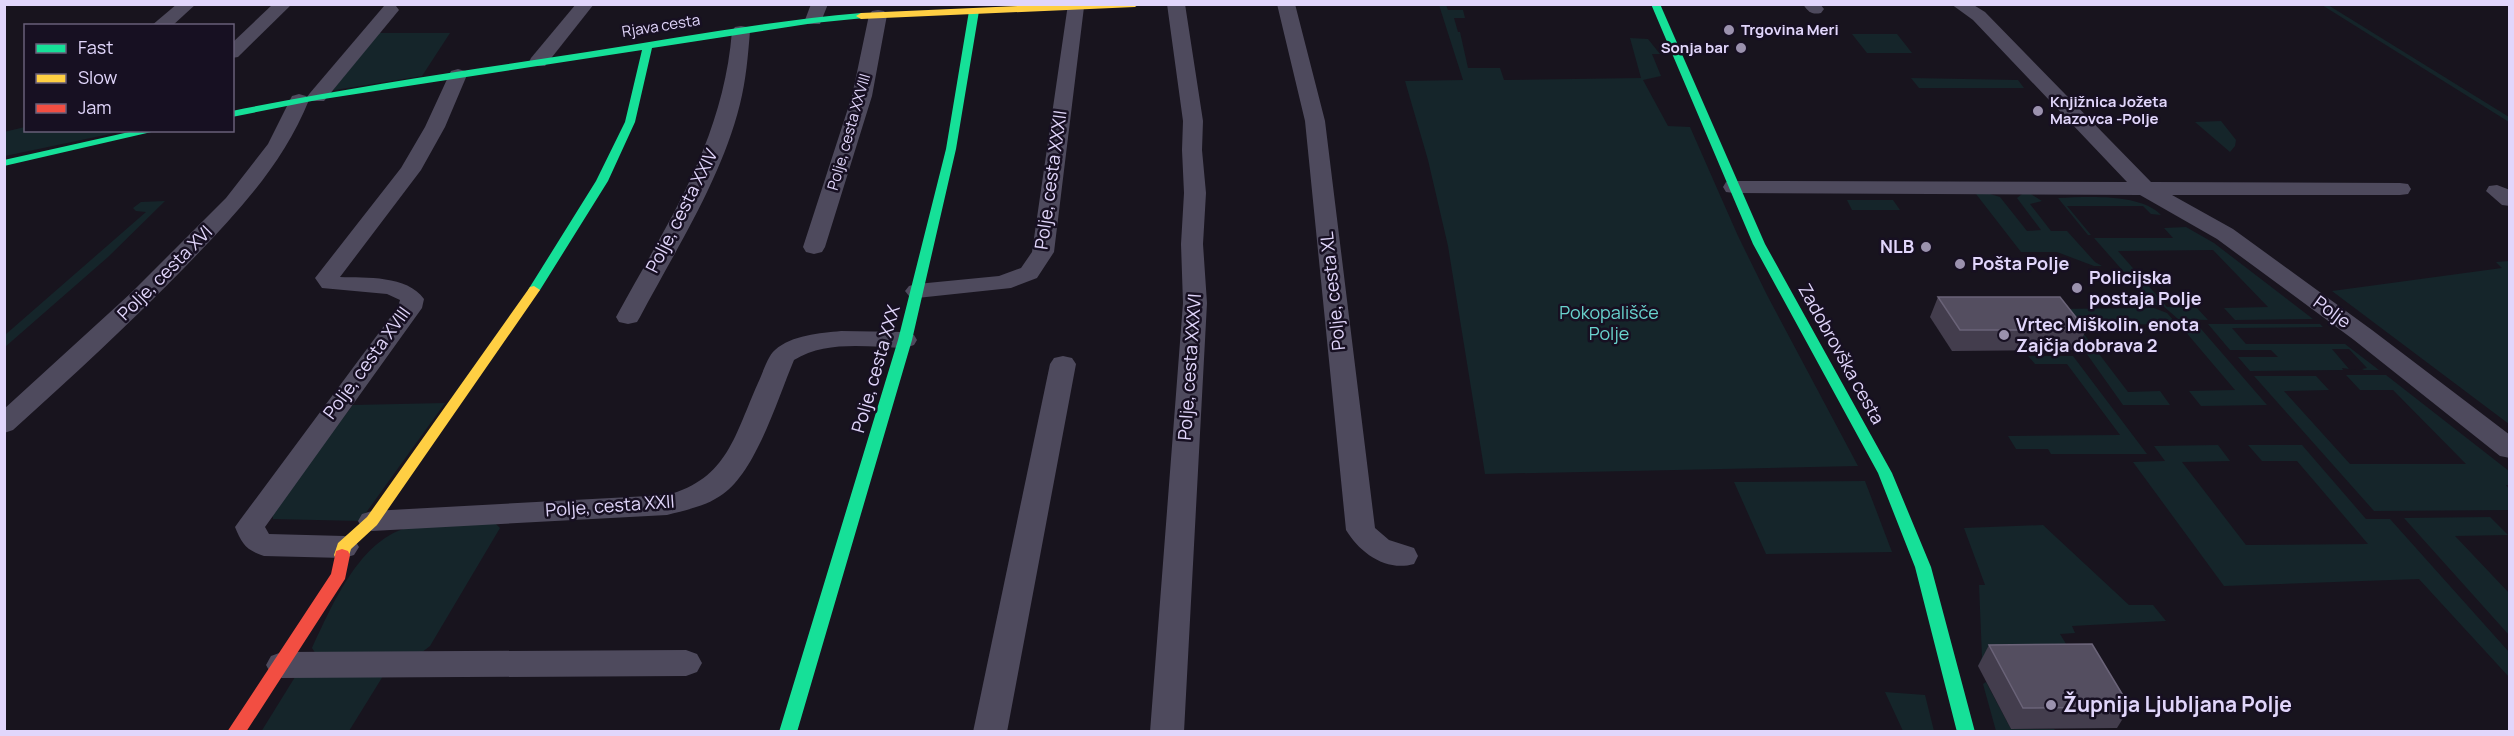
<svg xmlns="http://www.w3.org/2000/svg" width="2514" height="736" font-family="Manrope,sans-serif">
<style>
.green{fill:#15252a}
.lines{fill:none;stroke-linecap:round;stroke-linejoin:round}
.street{fill:#4e4a5d;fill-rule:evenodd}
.fast{fill:#16e098;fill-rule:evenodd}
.slow{fill:#ffcf43;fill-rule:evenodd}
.jam{fill:#f24e42;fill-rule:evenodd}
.wall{fill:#433d4d}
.building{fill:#544e60;stroke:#6a6378;stroke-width:1.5}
.poi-dot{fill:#9b92ae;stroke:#171022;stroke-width:2}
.labels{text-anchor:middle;stroke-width:5;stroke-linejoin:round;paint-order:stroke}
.far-street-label{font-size:15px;fill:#e1d6fb;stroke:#171022}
.far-poi-label{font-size:15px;font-weight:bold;fill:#e1d6fb;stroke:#171022;text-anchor:start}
.street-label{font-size:18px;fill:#e1d6fb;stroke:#171022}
.poi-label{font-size:18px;font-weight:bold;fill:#e1d6fb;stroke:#171022;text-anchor:start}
.park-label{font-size:18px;fill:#69d3cd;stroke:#171022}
.near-poi-label{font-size:21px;font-weight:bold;fill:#e1d6fb;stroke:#171022;text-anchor:start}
</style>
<rect width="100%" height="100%" fill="#18141e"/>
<g class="green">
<polygon points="1439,5 1446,5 1448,10 1463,10 1465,18 1454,18 1458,32 1460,32 1468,68 1500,68 1504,80 1641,78 1630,38 1648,39 1660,54 1652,54 1661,76 1643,80 1668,126 1690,127 1738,236 1767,295 1858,466 1485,474 1448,246 1428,160 1405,81 1463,80"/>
<polygon points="2322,5 2328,5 2509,117 2509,122"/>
<polygon points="375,33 450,33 422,76 329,91"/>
<polygon points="1852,34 1897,34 1912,53 1867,53"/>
<polygon points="1911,78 2018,80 2024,88 1919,88"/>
<polygon points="2221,121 2236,140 2235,146 2230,152 2195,122"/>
<polygon points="25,127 26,130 124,131 5,156 4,132"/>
<polygon points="1987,193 2000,197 2027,231 2041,230 2017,198 2022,194 2031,194 2042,201 2030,204 2051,231 2067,231 2095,262 2102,266 2094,266 2057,252 2021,252 1976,194"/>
<path d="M2058 198C2087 197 2140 193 2161 215L2151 214 2143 206H2067L2091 235H2088Z"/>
<polygon points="1847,200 1893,200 1900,210 1852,210"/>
<polygon points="165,201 108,257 5,347 5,335 146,212 136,211 133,208 141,202"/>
<polygon points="2186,227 2214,243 2313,319 2235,320 2224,308 2268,307 2213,250 2118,251 2167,307 2197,308 2208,320 2178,319 2162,305 2153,305 2094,238 2173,238 2164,228"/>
<polygon points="2509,261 2509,424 2332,291 2502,268 2496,262"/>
<polygon points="2154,308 2167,313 2174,321 2195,322 2267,405 2201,406 2189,391 2235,390 2179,324 2077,325 2128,392 2160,391 2170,405 2123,405 2055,309"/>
<polygon points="2208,324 2320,324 2323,327 2232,328 2246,344 2345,344 2379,370 2364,370 2362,369 2367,368 2349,349 2332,349 2349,369 2357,370 2342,368 2343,370 2250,371 2238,357 2278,357 2271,350 2230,350"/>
<polygon points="2028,356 2073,356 2147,454 2051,454 2048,449 2016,449 2008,436 2120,435 2067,364 2035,364"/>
<polygon points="2346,375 2386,375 2509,471 2509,485 2506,485 2509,489 2509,510 2374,511 2254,376 2316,376 2329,390 2284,391 2350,464 2466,464 2393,390 2360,390"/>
<polygon points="445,403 360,521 273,519 272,508 353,405"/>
<polygon points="2218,445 2230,461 2182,462 2246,545 2368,544 2297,461 2262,461 2248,445 2302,445 2366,519 2390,519 2509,652 2509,677 2419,579 2224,586 2133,462 2165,461 2154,446"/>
<polygon points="1865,481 1892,552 1766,554 1734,482"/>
<polygon points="2490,517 2508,535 2455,536 2509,593 2509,635 2404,518"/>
<path d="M495 523 500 528 430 646 417 656 316 654 312 648C332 606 360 537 411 527 436 522 469 524 495 523Z"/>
<polygon points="2043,525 2129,605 2153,605 2166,621 2072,626 2075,633 2060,634 2079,665 1978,666 1982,657 1979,585 1985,585 1964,528"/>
<polygon points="383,676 349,731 261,732 295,677"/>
<polygon points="1986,682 2011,729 2054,729 2056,731 1996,731 1983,684"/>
<polygon points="1885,692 1925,695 1934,731 1903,731"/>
</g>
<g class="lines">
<g class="street">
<polygon points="177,4 196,4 172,26 151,26"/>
<polygon points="273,4 292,4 238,57 232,58 232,43"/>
<polygon points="576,4 594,4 545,66 531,66 529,62 531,58"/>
<polygon points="811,4 828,4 820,24 808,24 805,20"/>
<polygon points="1068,4 1082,4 1084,7 1054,252 1037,278 1011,288 917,298 909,296 905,291 909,286 917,284 999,276 1021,268 1032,252"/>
<polygon points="1167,4 1185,4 1203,121 1202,150 1206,193 1203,244 1207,303 1184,732 1150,732 1183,303 1181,244 1184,193 1182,150 1183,121"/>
<path d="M1277 4H1295L1325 121 1375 528 1389 540 1414 548 1418 556 1414 564C1386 572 1360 553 1346 530L1305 121Z"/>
<path d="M1803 4H1820L1824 9 1821 13C1812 15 1808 12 1803 4Z"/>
<polygon points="1951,4 1972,4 1985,12 2151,182 2400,183 2408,184 2411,189 2408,194 2400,195 2172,195 2233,229 2372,330 2510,435 2510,458 2500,456 2354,340 2217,239 2140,195 1734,193 1726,192 1723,187 1726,182 1734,181 2127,182 1973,20"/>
<polygon points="390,5 396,6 399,10 324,101 310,101 307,97 310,93 384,6"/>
<polygon points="878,10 884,11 887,15 872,96 825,247 822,252 814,254 806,252 803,247 852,96 869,15 872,11"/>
<path d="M741 26 747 27 750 31C748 56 746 80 740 104 721 180 676 249 640 317L637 322 628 324 619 322 616 317C668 222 723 142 732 31L735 27Z"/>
<path d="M458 69 465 71 467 75 445 127 421 170 340 277C366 278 407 275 424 299L422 308 265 527 269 534 344 536 354 539 359 547 354 555 344 558 264 556C246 550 242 544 235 527L240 520 398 307 400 300 387 294 322 288 315 278 401 168 425 127 449 75 451 71Z"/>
<path d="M299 94 306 96 309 100C282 167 234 216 185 267 130 323 72 377 13 430L4 433V409L131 293 226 198 268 144 292 96Z"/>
<polygon points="2497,185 2510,190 2510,206 2502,205 2486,191 2489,186"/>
<path d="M841 331 905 332 914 335 917 340 914 345 905 348C868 347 826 340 794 360 778 398 756 471 723 494 707 506 686 510 667 515L372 531 362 528 358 521 362 514 372 511 667 495C728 479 735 434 758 383 763 373 767 357 775 350 792 335 820 333 841 331Z"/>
<polygon points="1063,356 1072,358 1076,364 1007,732 973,732 1050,364 1054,358"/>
<polygon points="686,650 697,654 702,663 697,672 686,676 282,678 271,674 266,665 271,656 282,652"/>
</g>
<g class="fast">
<polygon points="1651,4 1660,4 1765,244 1892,473 1931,567 1975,732 1957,732 1915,567 1878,473 1753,244"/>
<polygon points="974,8 979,11 956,149 912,340 797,732 779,732 898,340 946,149 969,11"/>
<path d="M861 13 864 14V18L814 23 652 48 635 122 608 181 540 290 534 294 528 290 596 181 625 122 642 50 317 100 232 117V111C350 87 469 70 587 52 677 38 769 21 861 13Z"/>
<polygon points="138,130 160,130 4,166 4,160"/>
</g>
<g class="slow">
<polygon points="1061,4 1139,4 1135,7 861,19 856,16 861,13"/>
<polygon points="534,286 540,290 377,525 351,549 348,559 342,561 336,559 334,555 338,543 367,517 530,287"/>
</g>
<polygon class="jam" points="342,549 348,551 350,555 345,579 246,732 227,732 331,574 336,551"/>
</g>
<g class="wall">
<polygon points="1938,297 2086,330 2077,350 1952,351 1930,317"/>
<polygon points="1989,645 2130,707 2117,728 2011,729 1978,666"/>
</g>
<g class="building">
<polygon points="1938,297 2060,297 2086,330 1960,330"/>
<polygon points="2092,644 2130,707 2023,708 1989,645"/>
</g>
<g class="poi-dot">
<circle cx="1729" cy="30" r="6"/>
<circle cx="1741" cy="48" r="6"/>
<circle cx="2038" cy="111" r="6"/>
<circle cx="1926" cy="247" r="6"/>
<circle cx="1960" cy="264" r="6"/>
<circle cx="2077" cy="288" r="6"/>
<circle cx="2004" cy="335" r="6"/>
<circle cx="2051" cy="705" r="6"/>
</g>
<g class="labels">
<g class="far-street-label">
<text transform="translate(661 26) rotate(-9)" y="5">Rjava cesta</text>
<text transform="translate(849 132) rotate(-74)" y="5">Polje, cesta XXVIII</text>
</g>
<g class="far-poi-label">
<text x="1741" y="35">Trgovina Meri</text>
<text x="1729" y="53" text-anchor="end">Sonja bar</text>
<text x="2050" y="107">Knjižnica Jožeta<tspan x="2050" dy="17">Mazovca -Polje</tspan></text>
</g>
<g class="street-label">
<text transform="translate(1051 180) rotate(-82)" y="6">Polje, cesta XXXII</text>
<text transform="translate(682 211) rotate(-63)" y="6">Polje, cesta XXIV</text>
<text transform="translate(165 273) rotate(-45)" y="6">Polje, cesta XVI</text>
<text transform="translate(1333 291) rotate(-96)" y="6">Polje, cesta XL</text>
<text transform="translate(2332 312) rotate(36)" y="6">Polje</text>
<text transform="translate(1841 354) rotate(61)" y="6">Zadobrovška cesta</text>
<text transform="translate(367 363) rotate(-54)" y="6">Polje, cesta XVIII</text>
<text transform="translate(1190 367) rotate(-86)" y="6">Polje, cesta XXXVI</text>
<text transform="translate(876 369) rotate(-74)" y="6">Polje, cesta XXX</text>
<text transform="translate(610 506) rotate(-4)" y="6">Polje, cesta XXII</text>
</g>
<g class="poi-label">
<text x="1914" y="253" text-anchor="end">NLB</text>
<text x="1972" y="270">Pošta Polje</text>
<text x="2089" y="284">Policijska<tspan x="2089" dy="21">postaja Polje</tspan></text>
<text x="2016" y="331">Vrtec Miškolin, enota<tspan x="2016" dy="21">Zajčja dobrava 2</tspan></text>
</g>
<g class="park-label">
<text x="1609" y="319">Pokopališče<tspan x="1609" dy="21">Polje</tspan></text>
</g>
<g class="near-poi-label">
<text x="2063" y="712">Župnija Ljubljana Polje</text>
</g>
</g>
<rect width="2514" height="736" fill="none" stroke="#e1d6fb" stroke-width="12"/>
<rect x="24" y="24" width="210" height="108" fill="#171022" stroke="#685f79" stroke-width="1.5"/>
<rect x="36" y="44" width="30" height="9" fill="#16e098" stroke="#685f79" stroke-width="1.5"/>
<text x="78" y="54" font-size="18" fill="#e1d6fb">Fast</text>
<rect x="36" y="74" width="30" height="9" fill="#ffcf43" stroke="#685f79" stroke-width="1.5"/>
<text x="78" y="84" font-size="18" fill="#e1d6fb">Slow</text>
<rect x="36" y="104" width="30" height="9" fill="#f24e42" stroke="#685f79" stroke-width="1.5"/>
<text x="78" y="114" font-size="18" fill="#e1d6fb">Jam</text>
</svg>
